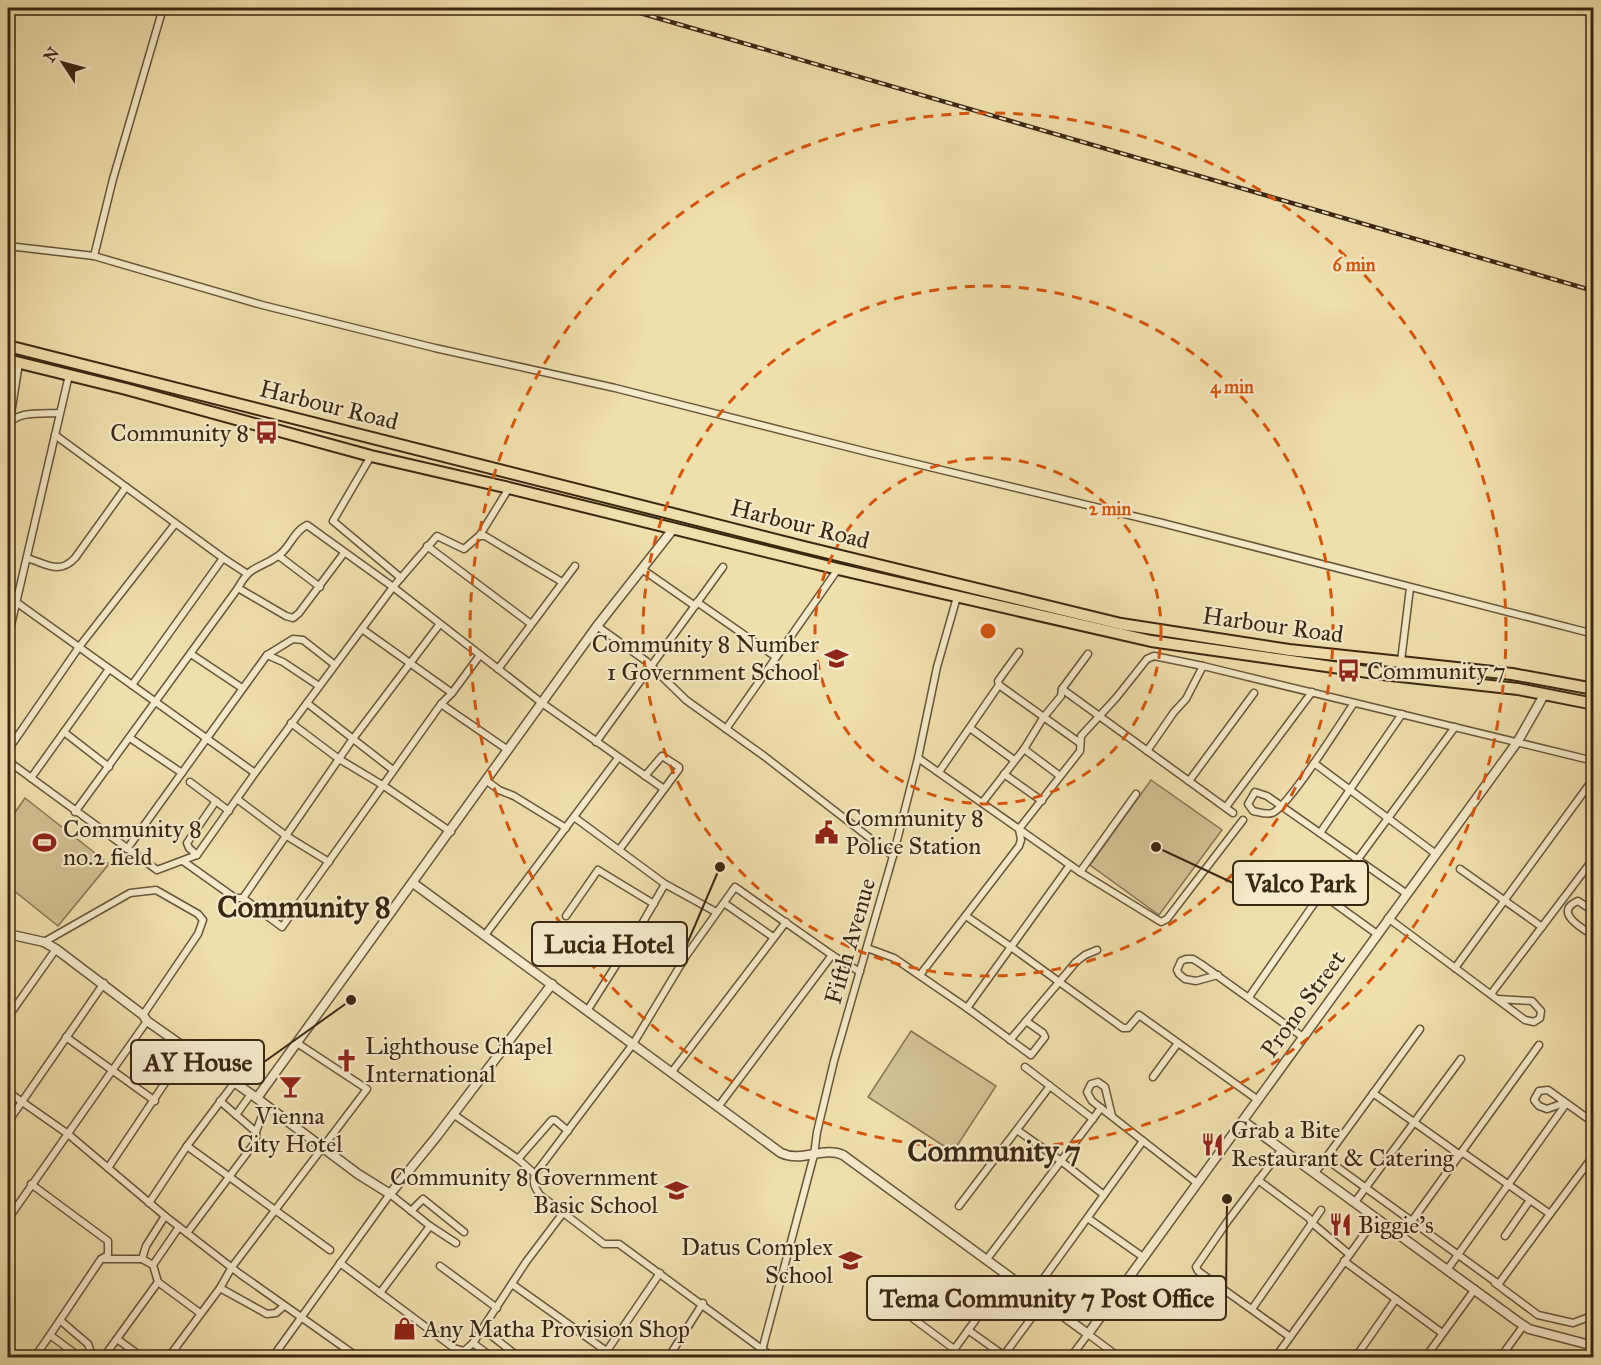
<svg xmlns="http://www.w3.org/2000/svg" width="1601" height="1365" font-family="'IM FELL Great Primer',serif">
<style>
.green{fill:#d0c093;stroke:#857452;stroke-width:1.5}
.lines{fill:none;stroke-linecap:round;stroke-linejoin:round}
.minor-casing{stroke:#675539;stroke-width:9}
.tertiary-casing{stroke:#675539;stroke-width:11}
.trunk-casing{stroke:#3a2712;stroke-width:14}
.minor{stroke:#f5eaca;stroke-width:6}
.tertiary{stroke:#f5eaca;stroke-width:8}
.trunk{stroke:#efdfad;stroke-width:10}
.rail-casing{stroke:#3a2712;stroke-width:4.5}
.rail{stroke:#f5eaca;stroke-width:2;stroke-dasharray:7;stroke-linecap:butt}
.ring{fill:none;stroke:#d7540d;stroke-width:3;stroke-dasharray:10 8}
.labels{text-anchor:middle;stroke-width:4.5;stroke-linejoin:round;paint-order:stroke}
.street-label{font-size:24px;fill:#3a2712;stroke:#f5eaca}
.poi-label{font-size:24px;fill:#3a2712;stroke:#f5eaca;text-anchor:start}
.district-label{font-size:30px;font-weight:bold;fill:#3a2712;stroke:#f5eaca}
.centre{fill:#d7540d;stroke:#f5eaca;stroke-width:3}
.ring-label{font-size:18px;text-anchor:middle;font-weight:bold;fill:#d7540d;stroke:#f5eaca;stroke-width:4.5;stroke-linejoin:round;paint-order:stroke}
.leader{fill:none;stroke:#3a2712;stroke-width:2}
.callout-dot{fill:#3a2712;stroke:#f5eaca;stroke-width:2}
.callout{fill:#f5eaca;stroke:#3a2712;stroke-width:2}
.callout-label{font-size:26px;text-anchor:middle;font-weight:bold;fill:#3a2712}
</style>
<rect width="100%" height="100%" fill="#efdfad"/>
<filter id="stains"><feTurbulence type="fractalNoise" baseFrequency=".00333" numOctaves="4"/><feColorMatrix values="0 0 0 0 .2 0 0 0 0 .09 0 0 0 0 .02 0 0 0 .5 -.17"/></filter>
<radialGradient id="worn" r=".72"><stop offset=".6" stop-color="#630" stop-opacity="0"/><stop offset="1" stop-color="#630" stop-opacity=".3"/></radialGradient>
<g class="green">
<polygon points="1151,780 1222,830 1159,915 1090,865"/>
<polygon points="25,798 109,864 58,926 8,886 8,822"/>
<polygon points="911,1031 996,1086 953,1152 868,1097"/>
</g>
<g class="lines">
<defs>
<g id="minor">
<polyline points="8,246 94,256 262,305 435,348 615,388 867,452 1162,523 1594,634"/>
<polyline points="94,256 113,179 163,8"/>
<polyline points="10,420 19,363"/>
<path d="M8 427C14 410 43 414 59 413"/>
<polyline points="55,435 223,558 246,573"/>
<polyline points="371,456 333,521 401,578"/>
<polyline points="480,535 509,488"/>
<polyline points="427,546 531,624"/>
<polyline points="279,556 320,587"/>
<path d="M27 558C47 564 59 575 75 558L126 487"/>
<polyline points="642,569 695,606"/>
<polyline points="238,588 286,616 293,618 299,613 344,553"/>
<polyline points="16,602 255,773 393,587 542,703 664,789"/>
<polyline points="697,602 776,657"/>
<polyline points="597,626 646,661 686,700 764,756 893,856"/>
<polyline points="362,629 452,693"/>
<polyline points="8,638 69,375"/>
<polyline points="191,654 242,688"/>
<polyline points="1401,661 1410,588"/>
<polyline points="498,669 575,566"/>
<polyline points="132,685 223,558"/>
<polyline points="999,685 1080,743"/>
<polyline points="319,686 283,662 267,655 293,639 303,640 335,665"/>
<polyline points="1062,689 1233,813"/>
<polyline points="307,703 393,770"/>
<path d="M1354 703C1341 722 1288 808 1272 813 1266 815 1259 812 1253 811L1248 804 1255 792 1267 796 1407 894"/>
<polyline points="441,704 508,750"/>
<polyline points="291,723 339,759 384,786 451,832"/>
<polyline points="970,728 1014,760"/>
<polyline points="726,729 838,569"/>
<polyline points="64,732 109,767"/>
<polyline points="130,738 182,773"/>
<polyline points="596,742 723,567"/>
<polyline points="1024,749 1060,776"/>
<polyline points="8,750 79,647 175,524"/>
<polyline points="1147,751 1174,712 1186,699 1203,666 1594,761"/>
<polyline points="918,758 1080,872 1161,922 1167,919 1243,820"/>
<polyline points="8,761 157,870 197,855 255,773"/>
<polyline points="1314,763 1436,854"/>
<polyline points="939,772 999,685 998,681 1019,652"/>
<polyline points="1004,774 1042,801"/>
<polyline points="31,778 109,669"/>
<polyline points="487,781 499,790 514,796 566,828"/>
<polyline points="1189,781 1254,693"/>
<polyline points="190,782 229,811"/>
<polyline points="237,799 285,835 329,862"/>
<polyline points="982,803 1024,749 1043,718 1061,696 1062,689 1088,654"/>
<polyline points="1226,807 1312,692"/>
<path d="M75 812 238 588C251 564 258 570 278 556 290 548 293 532 307 525L393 587 437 536 464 549 479 536H485L562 582"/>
<polyline points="574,817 665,884 716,912"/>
<polyline points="1320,833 1402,714"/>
<polyline points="127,849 267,655"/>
<polyline points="619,850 679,769 679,767 662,756 645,776"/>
<polyline points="197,855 189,848 187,843 216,801"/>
<polyline points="1358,859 1455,727"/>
<polyline points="183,861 235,898 243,898 282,927 441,704 452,693 480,655"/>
<polyline points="1460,869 1542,927"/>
<polyline points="1080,872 1136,794"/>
<polyline points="243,898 352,740 439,625"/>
<polyline points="724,903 773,937"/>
<polyline points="566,916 598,870 654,904"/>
<polyline points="966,916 1011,947 1123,1028 1128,1028 1139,1015 1258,1100"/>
<path d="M1594 917 1590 909 1578 901C1552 912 1583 929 1594 936"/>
<polyline points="1388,918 1525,1020 1534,1022 1540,1018 1541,1011 1532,1001 1498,999"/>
<polyline points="485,935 618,758"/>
<polyline points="44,942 130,893 156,890 198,914 203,920 198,934 143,1015"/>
<polyline points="867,948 894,958 967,1008 1031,1055 1045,1037 1043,1033 1026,1021"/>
<polyline points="1455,968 1594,778"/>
<polyline points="920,975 1019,846 1021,840 1019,829 1080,751 1081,736 1116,698 1147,659 1154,656 1203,666"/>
<polyline points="1218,975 1196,981 1185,979 1179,974 1177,970 1181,961 1186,959 1193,959 1201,964 1303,1037"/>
<polyline points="1491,994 1594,858"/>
<polyline points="1249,997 1320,895 1323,895 1377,934"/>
<polyline points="967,1008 1070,865"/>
<polyline points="587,1011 639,929 665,884"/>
<polyline points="8,1017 56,949"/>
<polyline points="66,1037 155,1101"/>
<polyline points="1010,1040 1076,962 1085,955 1097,950"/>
<polyline points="1025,1067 1093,1119"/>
<polyline points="671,1073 786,922"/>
<polyline points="1153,1077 1178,1043"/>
<polyline points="8,1092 68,1134 165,1216 240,1274 359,1358"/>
<polyline points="1373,1093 1460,1155"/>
<polyline points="220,1101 256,1132"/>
<polyline points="1564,1103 1547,1109 1539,1106 1534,1100 1539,1091 1548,1090 1594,1123"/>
<polyline points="718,1107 832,955"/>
<polyline points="453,1114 518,1159 535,1174"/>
<polyline points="236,1115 251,1094"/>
<polyline points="1112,1116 1105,1087 1098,1082 1091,1084 1087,1092 1092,1101 1197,1183"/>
<polyline points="8,1122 104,983"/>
<polyline points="1017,1130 1061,1161 1104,1195"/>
<polyline points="187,1146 330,1250"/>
<polyline points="1282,1149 1227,1222 1196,1267 1198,1271 1290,1337"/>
<polyline points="1462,1152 1550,1214 1594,1155"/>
<polyline points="518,1159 552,1120 555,1120 568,1131"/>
<polyline points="1326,1159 1497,1283 1500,1282 1550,1214"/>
<polyline points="108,1168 187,1050"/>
<polyline points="1315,1173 1420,1029"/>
<polyline points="1258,1180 1309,1218 1312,1223 1349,1254"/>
<polyline points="31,1184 108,1241 108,1255 101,1259 50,1335 81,1358"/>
<polyline points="1355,1202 1461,1059"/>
<polyline points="149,1203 187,1146 235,1082"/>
<polyline points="959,1206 1050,1086"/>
<polyline points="411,1211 423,1199 464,1232"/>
<polyline points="8,1219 147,1021"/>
<polyline points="1089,1219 1143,1257"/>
<polyline points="187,1233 256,1141 256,1132 266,1105"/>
<polyline points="1401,1236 1539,1045"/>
<polyline points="1505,1236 1530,1200"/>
<polyline points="102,1259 142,1259"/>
<polyline points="987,1259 1101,1108"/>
<polyline points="1344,1261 1442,1333"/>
<polyline points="340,1263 454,1348 464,1351 473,1343 526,1262 563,1213"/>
<polyline points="153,1265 142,1259 146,1246 165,1216"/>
<polyline points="440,1266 497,1308"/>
<polyline points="1447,1270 1566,1104"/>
<polyline points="158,1282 200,1313"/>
<polyline points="1495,1283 1538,1315 1573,1323 1592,1316"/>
<polyline points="512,1284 616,1358"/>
<polyline points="220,1288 267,1314 276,1313 284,1306"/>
<polyline points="380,1293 430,1226"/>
<polyline points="1033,1293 1143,1141"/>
<polyline points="1252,1309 1321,1210"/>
<polyline points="907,1314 954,1349"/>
<polyline points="61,1321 88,1344 93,1358"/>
<polyline points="483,1329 520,1358"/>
<polyline points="968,1330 1006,1357"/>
<polyline points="117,1339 143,1358"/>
<polyline points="473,1343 493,1358"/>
<polyline points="1004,1355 1044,1301"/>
<polyline points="34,1358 50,1335"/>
<polyline points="103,1358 158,1282 153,1265 179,1227"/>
<polyline points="168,1358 220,1288 232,1267 367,1089 297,1043"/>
<polyline points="272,1358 390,1194 430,1226 456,1243"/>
<polyline points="602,1358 660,1273"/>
<polyline points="668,1358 703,1303"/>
<polyline points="760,1358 814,1155 817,1132 834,1061 893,856 918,758 937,667 957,597"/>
<path d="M774 1358 619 1244H604L540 1195C535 1188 532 1183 535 1174L633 1044 686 956 735 887 832 955 860 972"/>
<polyline points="948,1358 1008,1275"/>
<polyline points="1070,1358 1088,1334 1120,1358"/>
<polyline points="1275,1358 1376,1218"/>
<polyline points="1355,1358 1396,1299"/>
<polyline points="1425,1358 1475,1289"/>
<polyline points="1500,1358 1524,1325"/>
</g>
<g id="tertiary">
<path d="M413 883 781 1153C802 1163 823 1146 843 1155L1088 1334 1518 741 1544 695"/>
<polyline points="8,934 44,942 56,949 143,1015 147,1021 251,1094 358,1174 390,1194 437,1136 552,984"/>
<polyline points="257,1098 597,626 674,528"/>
<polyline points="1243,1121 1517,1321 1529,1329 1594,1346"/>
</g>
<g id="trunk">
<polyline points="8,346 804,547 1121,624 1289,650 1512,674 1594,689"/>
<polyline points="8,360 126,389 371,456 509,488 838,569 1151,641 1382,674 1518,689 1594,704"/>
</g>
</defs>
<use href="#minor" class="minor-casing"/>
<use href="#tertiary" class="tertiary-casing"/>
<use href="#trunk" class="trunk-casing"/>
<use href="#minor" class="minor"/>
<use href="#tertiary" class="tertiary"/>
<use href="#trunk" class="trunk"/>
<defs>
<polyline id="rail" points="623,8 1594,291"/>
</defs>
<use href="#rail" class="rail-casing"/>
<use href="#rail" class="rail"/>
</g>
<g class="ring">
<circle cx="988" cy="631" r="173"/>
<circle cx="988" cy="631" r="345"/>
<circle cx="988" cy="631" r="518"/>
</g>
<defs>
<symbol id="bus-bare" viewBox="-9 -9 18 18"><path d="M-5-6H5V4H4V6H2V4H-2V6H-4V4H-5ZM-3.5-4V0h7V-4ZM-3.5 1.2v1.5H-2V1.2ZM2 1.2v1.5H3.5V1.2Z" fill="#8f2418" stroke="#f5eaca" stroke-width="2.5" paint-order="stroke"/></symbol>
<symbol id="school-bare" viewBox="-9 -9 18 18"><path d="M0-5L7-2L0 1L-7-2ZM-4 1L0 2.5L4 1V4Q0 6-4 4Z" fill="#8f2418" stroke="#f5eaca" stroke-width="2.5" paint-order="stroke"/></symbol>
<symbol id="civic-bare" viewBox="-9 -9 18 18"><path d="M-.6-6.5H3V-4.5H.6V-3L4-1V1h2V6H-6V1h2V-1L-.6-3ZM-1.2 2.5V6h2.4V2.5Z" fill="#8f2418" stroke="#f5eaca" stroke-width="2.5" paint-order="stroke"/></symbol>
<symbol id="stadium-bare" viewBox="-9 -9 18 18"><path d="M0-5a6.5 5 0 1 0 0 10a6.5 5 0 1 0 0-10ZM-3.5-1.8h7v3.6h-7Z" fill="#8f2418" stroke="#f5eaca" stroke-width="2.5" paint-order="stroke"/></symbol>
<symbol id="church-bare" viewBox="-9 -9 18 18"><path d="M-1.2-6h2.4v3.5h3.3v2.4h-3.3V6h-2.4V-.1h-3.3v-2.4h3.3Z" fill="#8f2418" stroke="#f5eaca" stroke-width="2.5" paint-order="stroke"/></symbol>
<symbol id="bar-bare" viewBox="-9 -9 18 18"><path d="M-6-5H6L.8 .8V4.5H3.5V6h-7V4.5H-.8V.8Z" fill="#8f2418" stroke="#f5eaca" stroke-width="2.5" paint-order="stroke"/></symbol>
<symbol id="restaurant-bare" viewBox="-9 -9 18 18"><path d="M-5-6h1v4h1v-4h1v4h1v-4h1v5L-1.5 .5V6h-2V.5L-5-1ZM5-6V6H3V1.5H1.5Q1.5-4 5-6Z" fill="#8f2418" stroke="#f5eaca" stroke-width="2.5" paint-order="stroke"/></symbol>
<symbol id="shop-bare" viewBox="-9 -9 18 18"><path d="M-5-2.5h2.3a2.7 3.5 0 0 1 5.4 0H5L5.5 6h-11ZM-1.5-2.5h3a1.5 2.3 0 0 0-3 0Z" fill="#8f2418" stroke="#f5eaca" stroke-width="2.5" paint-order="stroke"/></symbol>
</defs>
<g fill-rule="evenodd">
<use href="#bus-bare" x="250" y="416" width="33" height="33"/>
<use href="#school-bare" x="820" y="642" width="33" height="33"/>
<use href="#bus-bare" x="1332" y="654" width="33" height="33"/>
<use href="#civic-bare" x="810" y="816" width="33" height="33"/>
<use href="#stadium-bare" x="28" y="826" width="33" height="33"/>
<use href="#church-bare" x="330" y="1044" width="33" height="33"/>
<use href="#bar-bare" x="274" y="1070" width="33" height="33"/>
<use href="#restaurant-bare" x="1196" y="1128" width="33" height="33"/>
<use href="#school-bare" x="660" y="1174" width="33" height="33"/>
<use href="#restaurant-bare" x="1324" y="1208" width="33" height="33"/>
<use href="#school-bare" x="834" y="1244" width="33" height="33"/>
<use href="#shop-bare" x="388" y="1312" width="33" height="33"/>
</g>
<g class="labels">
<g class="street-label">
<text transform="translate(329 405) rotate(14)" y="8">Harbour Road</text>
<text transform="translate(800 524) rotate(14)" y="8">Harbour Road</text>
<text transform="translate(1273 625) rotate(8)" y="8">Harbour Road</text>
<text transform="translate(850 941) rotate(-74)" y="8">Fifth Avenue</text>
<text transform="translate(1303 1004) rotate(-54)" y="8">Prono Street</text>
</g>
<g class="poi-label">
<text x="249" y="441" text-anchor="end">Community 8</text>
<text x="819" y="652" text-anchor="end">Community 8 Number<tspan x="819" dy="28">1 Government School</tspan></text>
<text x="1367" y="679">Community 7</text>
<text x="845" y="826">Community 8<tspan x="845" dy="28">Police Station</tspan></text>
<text x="63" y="837">Community 8<tspan x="63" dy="28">no.2 field</tspan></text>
<text x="365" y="1054">Lighthouse Chapel<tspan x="365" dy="28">International</tspan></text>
<text x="290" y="1124" text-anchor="middle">Vienna<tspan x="290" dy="28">City Hotel</tspan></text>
<text x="1231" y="1138">Grab a Bite<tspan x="1231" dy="28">Restaurant &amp; Catering</tspan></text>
<text x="658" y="1185" text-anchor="end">Community 8 Government<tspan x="658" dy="28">Basic School</tspan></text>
<text x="1358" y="1233">Biggie's</text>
<text x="833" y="1255" text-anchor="end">Datus Complex<tspan x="833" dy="28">School</tspan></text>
<text x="423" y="1337">Any Matha Provision Shop</text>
</g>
<g class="district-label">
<text x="304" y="917">Community 8</text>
<text x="994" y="1161">Community 7</text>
</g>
</g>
<circle cx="988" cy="631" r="9" class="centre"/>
<g class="ring-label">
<text x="1354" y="271">6 min</text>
<text x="1232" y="393">4 min</text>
<text x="1110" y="515">2 min</text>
</g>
<path class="leader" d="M1156 847L1233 883M720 867L687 944M351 1000L264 1062M1227 1199L1226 1298"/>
<g class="callout-dot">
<circle cx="1156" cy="847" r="6"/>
<circle cx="720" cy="867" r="6"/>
<circle cx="351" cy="1000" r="6"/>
<circle cx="1227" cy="1199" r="6"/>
</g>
<g class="callout">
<rect x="1233" y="861" width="135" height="44" rx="6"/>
<rect x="532" y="922" width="155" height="44" rx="6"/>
<rect x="131" y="1040" width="133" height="44" rx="6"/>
<rect x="867" y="1276" width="359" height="44" rx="6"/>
</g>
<g class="callout-label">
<text x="1301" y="892">Valco Park</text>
<text x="609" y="953">Lucia Hotel</text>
<text x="198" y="1071">AY House</text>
<text x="1047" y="1307">Tema Community 7 Post Office</text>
</g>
<rect width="1601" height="1365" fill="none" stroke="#efdfad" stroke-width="30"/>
<rect x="9" y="9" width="1583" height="1347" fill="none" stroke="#3a2712" stroke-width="3"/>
<rect x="15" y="15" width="1571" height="1335" fill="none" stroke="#3a2712" stroke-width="1.5"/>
<g transform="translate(63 63) rotate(306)" stroke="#f5eaca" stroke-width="4.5" paint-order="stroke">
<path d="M0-4.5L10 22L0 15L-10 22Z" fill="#3a2712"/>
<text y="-9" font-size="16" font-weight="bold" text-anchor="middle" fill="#3a2712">N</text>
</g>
<rect width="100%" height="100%" filter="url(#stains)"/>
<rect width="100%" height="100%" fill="url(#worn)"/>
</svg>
